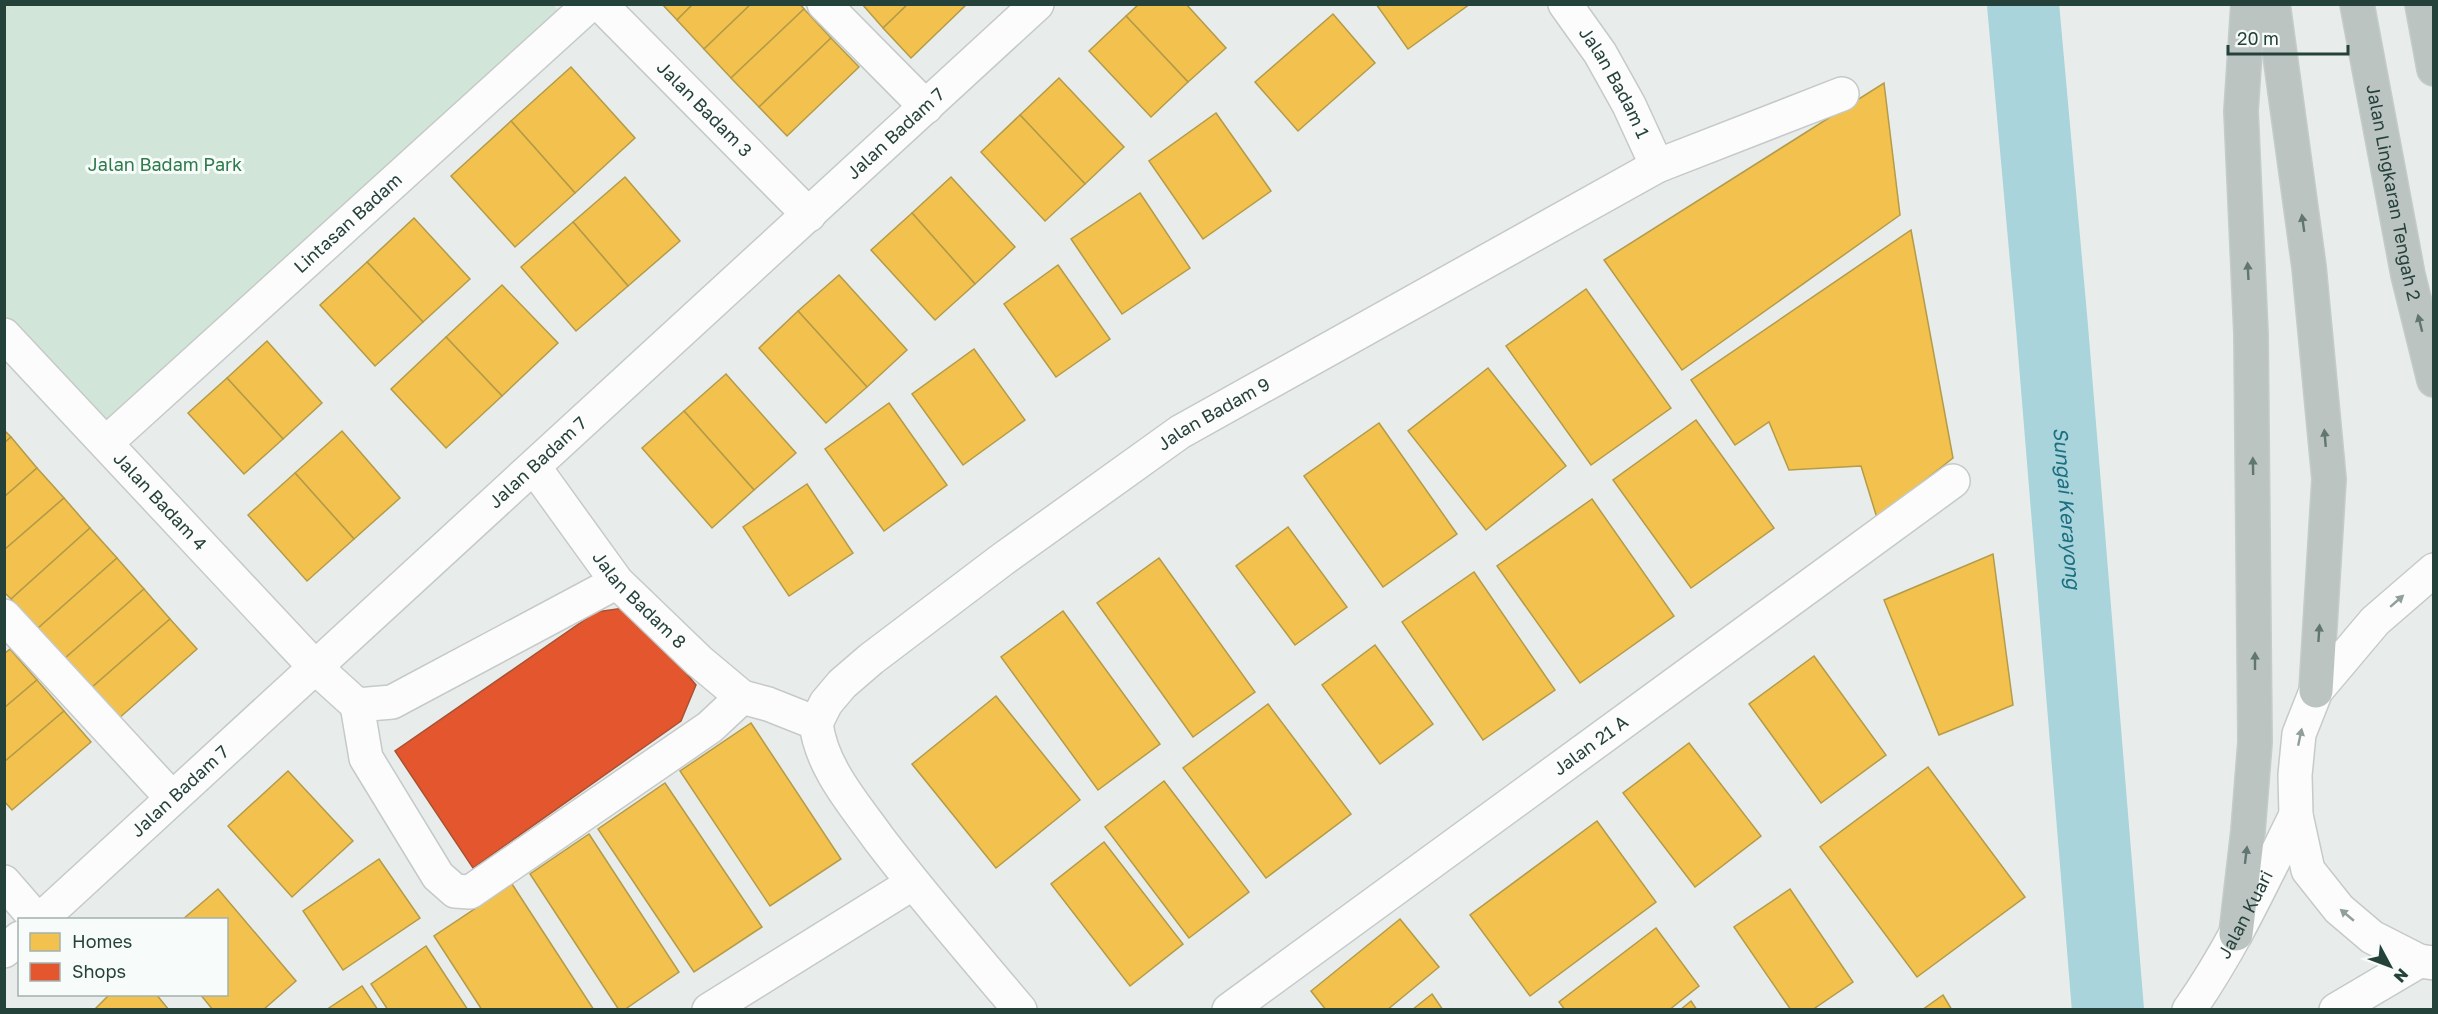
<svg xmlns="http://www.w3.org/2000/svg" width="2438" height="1014" font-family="'Golos Text',sans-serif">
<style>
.green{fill:#d1e6d8}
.homes{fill:#f2c14e;stroke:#b49b48;stroke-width:1.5}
.shops{fill:#e4572e;stroke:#aa5132;stroke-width:1.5}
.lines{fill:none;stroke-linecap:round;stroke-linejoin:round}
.river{stroke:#a9d4db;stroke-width:72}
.minor-casing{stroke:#c5cac8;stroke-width:36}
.highway-casing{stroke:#c3ccc9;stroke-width:36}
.minor{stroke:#fcfcfc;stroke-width:33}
.highway{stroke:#bcc4c2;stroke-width:33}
.oneway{fill:#617670}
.oneway2{fill:#909f9b}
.labels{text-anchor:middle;stroke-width:6;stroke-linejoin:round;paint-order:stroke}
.street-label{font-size:18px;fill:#24423a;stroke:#f7fbf9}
.park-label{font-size:18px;fill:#2d7a4b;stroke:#f7fbf9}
.water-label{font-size:20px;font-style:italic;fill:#1c6f80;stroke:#f7fbf9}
</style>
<rect width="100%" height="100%" fill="#e8edeb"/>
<polygon class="green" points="552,4 562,14 106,443 5,335 5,5"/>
<g class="homes">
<polygon points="662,4 693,4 677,20"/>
<polygon points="693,4 751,4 704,49 677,20"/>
<polygon points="751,4 800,4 804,9 731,78 704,49"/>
<polygon points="862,4 908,4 883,28"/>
<polygon points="908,4 967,4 911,58 883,28"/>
<polygon points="1139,4 1186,4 1226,48 1188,82 1126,16"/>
<polygon points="1376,4 1470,4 1408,49"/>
<polygon points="804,9 831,38 759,107 731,78"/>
<polygon points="1333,14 1375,63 1298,131 1255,82"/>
<polygon points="1126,16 1188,82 1151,117 1089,51"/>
<polygon points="831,38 859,67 787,136 759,107"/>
<polygon points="571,67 635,138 575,193 511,121"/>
<polygon points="1059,78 1124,147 1085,184 1020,115"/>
<polygon points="1884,83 1900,215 1682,370 1604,260"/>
<polygon points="1216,113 1271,191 1203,239 1149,161"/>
<polygon points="1020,115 1085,184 1045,221 981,152"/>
<polygon points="511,121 575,193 515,247 451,176"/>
<polygon points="625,177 680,241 628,286 573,222"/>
<polygon points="951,177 1015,247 975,284 912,213"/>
<polygon points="1140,193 1190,268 1122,314 1071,239"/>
<polygon points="912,213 975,284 935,320 871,250"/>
<polygon points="414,218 470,279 423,322 367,262"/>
<polygon points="573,222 628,286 576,331 521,267"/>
<polygon points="1911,230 1953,458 1877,518 1861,466 1789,470 1769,422 1735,445 1691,380"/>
<polygon points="367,262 423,322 375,366 320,305"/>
<polygon points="1058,265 1110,339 1056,377 1004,304"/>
<polygon points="839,275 907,350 867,387 798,311"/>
<polygon points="502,285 558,343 502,396 446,337"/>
<polygon points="1586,289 1671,408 1591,465 1506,346"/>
<polygon points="798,311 867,387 826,423 759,348"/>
<polygon points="446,337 502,396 446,448 391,389"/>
<polygon points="267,341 322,403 283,439 227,378"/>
<polygon points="974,349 1025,420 963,465 912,394"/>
<polygon points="1488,368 1566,466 1486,530 1408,431"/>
<polygon points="726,374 796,453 754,490 684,411"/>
<polygon points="227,378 283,439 244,474 188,413"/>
<polygon points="889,403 947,485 884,531 825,449"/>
<polygon points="684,411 754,490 712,528 642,448"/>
<polygon points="1696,420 1774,528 1691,588 1613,480"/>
<polygon points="1379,423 1457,534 1383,587 1304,476"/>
<polygon points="4,430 11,437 4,443"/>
<polygon points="342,431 400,498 354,539 295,473"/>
<polygon points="11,437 37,468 4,497 4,443"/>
<polygon points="37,468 64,498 4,550 4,497"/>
<polygon points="295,473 354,539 307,581 248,515"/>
<polygon points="807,484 853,553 789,596 743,527"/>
<polygon points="64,498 90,528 11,599 4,592 4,550"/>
<polygon points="1592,499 1674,616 1580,683 1497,566"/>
<polygon points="1288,527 1347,607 1295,645 1236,566"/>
<polygon points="90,528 117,558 37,629 11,599"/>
<polygon points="1993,554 2013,705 1939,735 1884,600"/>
<polygon points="117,558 144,589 64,659 37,629"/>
<polygon points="1159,558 1255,692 1193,737 1097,603"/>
<polygon points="1474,572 1555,690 1483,740 1402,622"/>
<polygon points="144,589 170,619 90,689 64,659"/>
<polygon points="1063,611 1160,744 1098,790 1001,657"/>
<polygon points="170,619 197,649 117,720 90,689"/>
<polygon points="1375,645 1433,724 1380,764 1322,685"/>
<polygon points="10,649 37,680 4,708 4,654"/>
<polygon points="1814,656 1886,755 1821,803 1749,704"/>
<polygon points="37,680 64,711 4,762 4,708"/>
<polygon points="996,696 1080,800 996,868 912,764"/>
<polygon points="1268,704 1351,814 1266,878 1183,768"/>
<polygon points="64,711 91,742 12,810 4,801 4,762"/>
<polygon points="751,723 841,859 770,906 680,771"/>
<polygon points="1689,743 1761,836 1695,887 1623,793"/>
<polygon points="1928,767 2025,897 1917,977 1820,847"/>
<polygon points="288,771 353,841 292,897 228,826"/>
<polygon points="1164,781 1249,892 1189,938 1105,827"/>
<polygon points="665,783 762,927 694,972 598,829"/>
<polygon points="1597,821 1656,902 1530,996 1470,915"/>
<polygon points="589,834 679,972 624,1010 619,1010 530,874"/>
<polygon points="1104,842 1183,944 1130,986 1051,884"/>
<polygon points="379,859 420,918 343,970 303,911"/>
<polygon points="512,884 594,1010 482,1010 434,936"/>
<polygon points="218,889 296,981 263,1010 213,1010 200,994 226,994 226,920 182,920"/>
<polygon points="1790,889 1853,982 1812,1010 1791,1010 1734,927"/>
<polygon points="1400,919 1439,967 1387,1010 1326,1010 1311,991"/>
<polygon points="1656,928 1699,986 1669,1010 1565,1010 1559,1002"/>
<polygon points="426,946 468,1010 388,1010 371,984"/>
<polygon points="362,986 378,1010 326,1010"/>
<polygon points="110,994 156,994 169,1010 94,1010"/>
<polygon points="1432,994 1443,1010 1412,1010"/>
<polygon points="1943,995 1952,1010 1922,1010"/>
<polygon points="1691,1001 1697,1010 1680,1010"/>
</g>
<polygon class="shops" points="631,607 696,685 681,721 473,868 395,751 596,612"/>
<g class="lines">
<path class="river" id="s1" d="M2023 4 2052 327 2108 1010"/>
<defs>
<g id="minor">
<path id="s2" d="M600 4 809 215"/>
<polyline points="824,4 926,107"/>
<path id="s3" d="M1565 4 1600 53 1629 105 1657 166"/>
<path id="s4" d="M4 335 315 667 357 705 392 702 617 582"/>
<path id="s5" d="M106 443 590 4"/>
<path id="s6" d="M534 467 617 582 699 661 742 697 768 704 816 723C821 767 854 804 879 839 924 898 972 953 1020 1010"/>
<polyline points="2434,570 2375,621 2316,691 2299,734 2295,775 2296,815 2308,870 2339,909 2372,937 2419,961 2434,963"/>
<polyline points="4,616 172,798"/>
<polyline points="357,705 366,758 438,876 455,891 470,892 710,727 742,697"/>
<path id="s7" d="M816 723 826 703 842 684 871 659 1003 559 1180 432 1657 166 1842 94"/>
<polyline points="4,882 37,920"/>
<path id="s8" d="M40 920 1037 4"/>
<polyline points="4,951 20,938"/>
<polyline points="709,1010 913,883"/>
<path id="s9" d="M1229 1010 1953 481"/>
<path id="s10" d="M2189 1010C2232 949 2263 881 2296 815"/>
<polyline points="2336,1010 2419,961"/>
</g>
<g id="highway">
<polyline points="2273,4 2309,267 2329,479 2316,691"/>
<path id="s11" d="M2357 4 2408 275 2434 380"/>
<polyline points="2422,4 2434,69"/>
<polyline points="2236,934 2248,831 2255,742 2251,334 2241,111 2248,4"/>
</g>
</defs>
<use href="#minor" class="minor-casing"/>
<use href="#highway" class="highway-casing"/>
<use href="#minor" class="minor"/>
<use href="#highway" class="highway"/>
</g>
<defs><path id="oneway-solid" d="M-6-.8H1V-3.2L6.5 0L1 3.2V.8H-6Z" transform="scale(1.5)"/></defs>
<g class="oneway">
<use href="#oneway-solid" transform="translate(2303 223) rotate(-98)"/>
<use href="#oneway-solid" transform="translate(2248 271) rotate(-93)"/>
<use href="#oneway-solid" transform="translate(2420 323) rotate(-104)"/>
<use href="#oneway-solid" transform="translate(2325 438) rotate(-95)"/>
<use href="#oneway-solid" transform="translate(2253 466) rotate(-91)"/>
<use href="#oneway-solid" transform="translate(2319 633) rotate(-86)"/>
<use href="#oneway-solid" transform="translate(2255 661) rotate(-90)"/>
<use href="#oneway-solid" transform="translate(2246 855) rotate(-83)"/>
</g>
<g class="oneway2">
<use href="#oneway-solid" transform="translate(2397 601) rotate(-41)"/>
<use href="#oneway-solid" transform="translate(2300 737) rotate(-78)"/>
<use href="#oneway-solid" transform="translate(2347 915) rotate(-140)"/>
</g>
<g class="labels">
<g class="street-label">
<text dy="6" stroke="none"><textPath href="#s3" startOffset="93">Jalan Badam 1</textPath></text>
<text dy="6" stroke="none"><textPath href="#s2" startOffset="148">Jalan Badam 3</textPath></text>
<text dy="6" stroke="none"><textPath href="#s8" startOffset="1162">Jalan Badam 7</textPath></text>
<text dy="6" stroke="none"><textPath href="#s11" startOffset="192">Jalan Lingkaran Tengah 2</textPath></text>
<text dy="6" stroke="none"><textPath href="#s5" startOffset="327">Lintasan Badam</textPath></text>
<text dy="6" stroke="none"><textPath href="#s7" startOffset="507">Jalan Badam 9</textPath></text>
<text dy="6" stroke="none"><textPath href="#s8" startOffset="676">Jalan Badam 7</textPath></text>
<text dy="6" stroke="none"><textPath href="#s4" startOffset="228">Jalan Badam 4</textPath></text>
<text dy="6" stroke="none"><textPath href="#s6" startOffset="170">Jalan Badam 8</textPath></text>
<text dy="6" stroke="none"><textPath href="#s9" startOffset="448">Jalan 21 A</textPath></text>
<text dy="6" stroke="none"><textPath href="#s8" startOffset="190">Jalan Badam 7</textPath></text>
<text dy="6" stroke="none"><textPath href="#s10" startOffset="111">Jalan Kuari</textPath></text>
</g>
<g class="park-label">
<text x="165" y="171">Jalan Badam Park</text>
</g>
<g class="water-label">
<text dy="7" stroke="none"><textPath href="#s1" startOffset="506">Sungai Kerayong</textPath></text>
</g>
</g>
<rect width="2438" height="1014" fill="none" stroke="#24423a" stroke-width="12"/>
<rect x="18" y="918" width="210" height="78" fill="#f7fbf9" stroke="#a3b1ad" stroke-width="1.5"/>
<rect x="30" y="933" width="30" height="18" fill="#f2c14e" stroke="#a3b1ad" stroke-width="1.5"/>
<text x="72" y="948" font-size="18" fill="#24423a">Homes</text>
<rect x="30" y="963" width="30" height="18" fill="#e4572e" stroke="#a3b1ad" stroke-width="1.5"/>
<text x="72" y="978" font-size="18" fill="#24423a">Shops</text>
<g transform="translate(2390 966) rotate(131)" stroke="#f7fbf9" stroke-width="4.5" paint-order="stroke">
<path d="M0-4.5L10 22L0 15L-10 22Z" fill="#24423a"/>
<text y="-9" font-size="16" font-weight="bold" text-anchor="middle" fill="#24423a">N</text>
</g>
<path d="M2228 45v9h120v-9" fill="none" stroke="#24423a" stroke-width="3"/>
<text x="2237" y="45" font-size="18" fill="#24423a" stroke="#f7fbf9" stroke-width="4.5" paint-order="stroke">20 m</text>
</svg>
